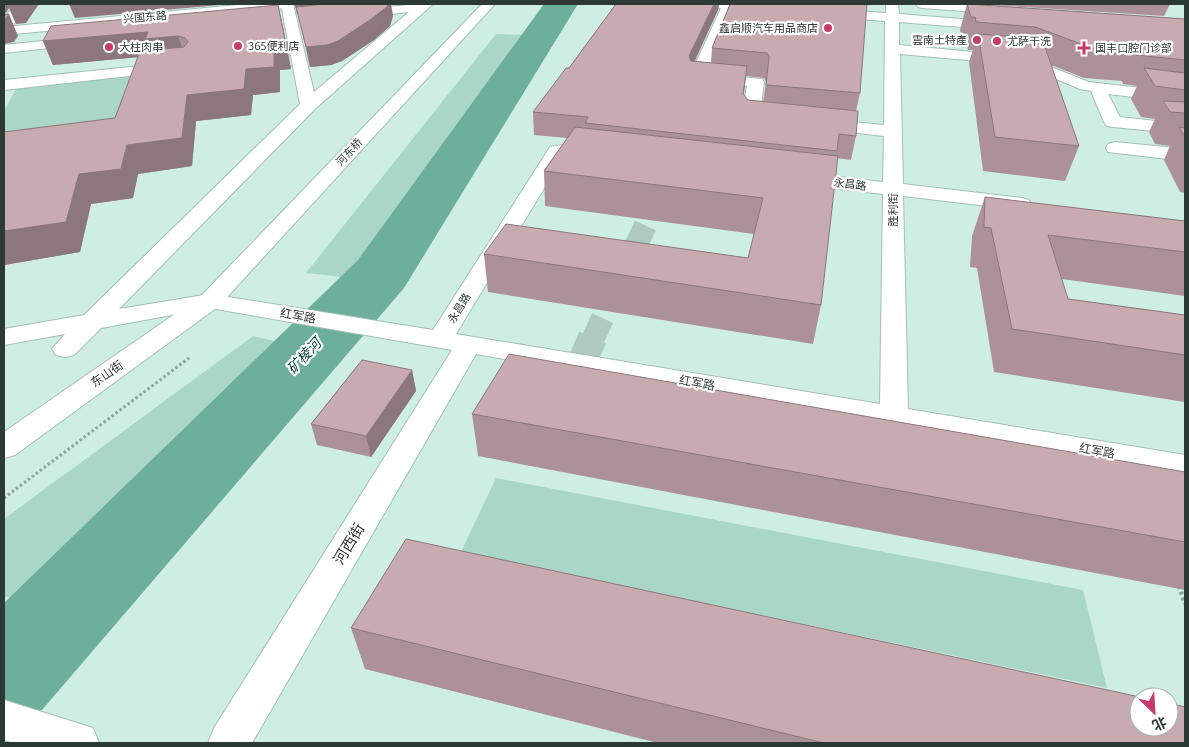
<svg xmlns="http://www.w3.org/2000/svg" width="1189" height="747" font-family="Bitter,'Noto Sans SC',serif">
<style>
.green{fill:#aad6c8}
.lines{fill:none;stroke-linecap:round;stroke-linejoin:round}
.river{fill:#6caf9b;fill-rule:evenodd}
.minor-tunnel-far2{stroke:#aec9c0;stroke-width:18;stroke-dasharray:18 9;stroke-linecap:butt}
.minor-tunnel-far1{stroke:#aec9c0;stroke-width:23;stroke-dasharray:23 11;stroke-linecap:butt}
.minor-tunnel{stroke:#aec9c0;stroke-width:29;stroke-dasharray:29 15;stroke-linecap:butt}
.minor-casing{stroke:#a2c0b6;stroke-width:2}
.major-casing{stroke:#a2c0b6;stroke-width:2}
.path-far1{stroke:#8ca39b;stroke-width:3;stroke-dasharray:2.5 2.5;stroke-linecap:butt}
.path{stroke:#8ca39b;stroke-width:4.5;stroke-dasharray:3 3;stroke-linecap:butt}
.minor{fill:#fff;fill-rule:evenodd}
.major{fill:#fff;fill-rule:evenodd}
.wall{fill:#ac9298;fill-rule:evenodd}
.shaded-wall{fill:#8c777c}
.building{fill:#c8aab1;stroke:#8c777c}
.poi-dot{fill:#c73b6b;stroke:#fff;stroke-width:2}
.labels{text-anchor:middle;stroke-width:4.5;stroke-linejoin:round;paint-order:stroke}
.far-street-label{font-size:11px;fill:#2d3935;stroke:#fff}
.far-poi-label{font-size:11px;fill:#2d3935;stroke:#fff;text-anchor:start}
.street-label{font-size:12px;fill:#2d3935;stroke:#fff}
.water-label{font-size:14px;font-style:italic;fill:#003c2f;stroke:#fff}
.near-street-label{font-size:15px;fill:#2d3935;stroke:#fff}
</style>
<rect width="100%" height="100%" fill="#ceede3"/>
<g class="green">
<polygon points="496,34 523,35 351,278 306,273"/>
<polygon points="185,70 4,194 4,111 17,87"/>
<polygon points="253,336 282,343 19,600 4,596 4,519"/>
<polygon points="496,478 1083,590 1107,688 461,552"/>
</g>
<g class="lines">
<polygon class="river" points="544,4 578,4 404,288 42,710 4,725 4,603 358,260"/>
<polyline class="minor-tunnel-far2" points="659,198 664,186"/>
<polyline class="minor-tunnel-far1" points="593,339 659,196"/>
<polyline class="minor-tunnel" points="581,364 593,337"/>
<defs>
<g id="minor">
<polygon points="14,4 26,4 9,32 4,33 4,19"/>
<path d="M281 4H293L314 92 409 12 355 18 348 14 350 11 418 4 432 5 315 109 119 309 210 294 433 330 550 147C565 143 587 147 602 151L604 155 602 159 595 161 563 157 456 334 880 404 883 194 797 184 790 182 787 178 790 174 797 172 883 182 884 136 821 129 815 128 812 124 815 120 821 119 884 125 885 21 828 17 821 13 828 9 886 13V4H898L899 14 999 22 1006 26 999 30 899 22V45L1026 57 1089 82 1185 93V103L1108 94 1120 117 1174 123 1180 124 1183 128 1180 132 1174 133 1113 127 1107 126 1104 122 1091 91 1080 89 1023 65 900 54 903 184 1022 198 1029 200 1032 204 1029 208 1022 210 903 196 908 409 1185 455V477L476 354 252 743H208L214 728 452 350 210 308 101 328 74 355 65 357 56 355 52 349 65 334 4 345V329L84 315 300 104Z"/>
<polygon points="708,4 773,5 774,8 768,12 733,9 707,74 762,79 764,82 760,113 777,115 780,119 777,123 771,124 745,121 742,117 747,86 697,83 691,81 689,78 721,8 710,7"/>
<polygon points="81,37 86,38 88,41 86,44 4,53 4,45"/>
<polygon points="169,63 174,65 177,68 174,71 4,90 4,80"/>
<polygon points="1115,142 1185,149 1185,161 1108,152 1106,148 1108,144"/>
<polygon points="4,700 93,728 99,743 14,743 4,740"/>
</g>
<g id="major">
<polygon points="248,4 292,4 286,8 4,35 4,27"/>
<polygon points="482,4 495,4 219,306 15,455 4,458 4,432 201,296"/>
<path d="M916 4C931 4 1002 1 1009 10L1003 14 922 8 918 7Z"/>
</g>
</defs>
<use href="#minor" class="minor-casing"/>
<use href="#major" class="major-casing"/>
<polyline class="path-far1" points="4,498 189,358"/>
<polyline class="path" points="1179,586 1185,604"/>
<use href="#minor" class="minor"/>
<use href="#major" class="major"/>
</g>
<g class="wall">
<polygon points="294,4 396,4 391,5 393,16 390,26 374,40 342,61 331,65 310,67 298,14"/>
<path d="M616 4H719L718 10 695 61 711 63 712 48 730 4 860 93 856 111V136L851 160 837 158 821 305 813 344 488 292 484 254 748 258 754 234 545 206 544 171 567 138 534 135 533 112 569 68ZM746 76 764 78 766 82 763 102 748 100 744 95Z"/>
<polygon points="967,4 1185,19 1185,193 1180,192 1164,160 1170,146 1155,144 1149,132 1155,119 1141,117 1131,99 1137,86 1123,84 1122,81 1084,78 1051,65 1079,146 1065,181 983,171 969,62 973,50 968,50 967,45 963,44 960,30"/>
<polygon points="979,4 1170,4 1164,16"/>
<polygon points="278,5 283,27 291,69 280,70 280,92 253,95 251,115 196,121 192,166 138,174 133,198 91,204 80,252 4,265 4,132 115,118 138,57 53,65 43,41"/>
<polygon points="985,197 1185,221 1185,296 1062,279 1068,299 1185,315 1185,402 994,372 977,268 970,267 972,236"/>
<polygon points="412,370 416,391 371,457 317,445 311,424"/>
<polygon points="472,414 1185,472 1185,590 478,456"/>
<polygon points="351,628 1185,743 658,743 365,669"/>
</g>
<g class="shaded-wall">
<polygon points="4,4 39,4 26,23 16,24 9,8 4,16"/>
<polygon points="69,4 231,4 75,18"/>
<polygon points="295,4 396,4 391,5 393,16 390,26 374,40 342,61 331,65 310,67 306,47 388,5 297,14"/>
<polygon points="714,4 719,4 718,10 687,77 689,56"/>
<polygon points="278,5 283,27 291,69 280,70 280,92 253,95 251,115 196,121 192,166 138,174 133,198 91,204 80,252 4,265 4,231 79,174 127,145 187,95 246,69 274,46"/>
<polygon points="9,14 18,36 14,42 4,44 4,20"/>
<polygon points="148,32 178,36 186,59 151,56 53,65 43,41"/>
<polygon points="412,370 416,391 371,457 366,436"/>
</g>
<g class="building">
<polygon points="325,4 388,4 387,7 370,20 338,41 327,45 306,47 296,7"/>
<polygon points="616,4 714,4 689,56 691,61 747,66 743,94 748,100 858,111 856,136 839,134 837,151 585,123 588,117 533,112 566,68 569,68"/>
<polygon points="730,4 867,4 860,93 766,85 769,57 767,53 712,48"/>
<polygon points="967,4 1185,19 1185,60 1136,55 1134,52 1095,49 1035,27 976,22 975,17 971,17"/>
<polygon points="278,5 286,45 274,46 274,67 246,69 244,89 187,95 182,138 127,145 121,169 79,174 66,222 4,231 4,132 115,118 140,51 184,47 188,42 185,38 178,36 145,39 148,32 43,41 51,26"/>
<polygon points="9,14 4,20 4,15"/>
<polygon points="978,34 1032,38 1049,45 1044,44 1079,146 995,137"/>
<polygon points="1144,68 1185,73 1185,90 1155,86"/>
<polygon points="1163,101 1185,102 1185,113 1170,112"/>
<polygon points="575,127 838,156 821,305 484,254 506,224 748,258 763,198 544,171"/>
<polygon points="1179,127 1185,128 1185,137"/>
<polygon points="985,197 1185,221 1185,252 1048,235 1068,299 1185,315 1185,355 1012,329 991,228 984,227"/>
<polygon points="509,354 1185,472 1185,542 472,414"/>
<polygon points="362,360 412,370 366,436 311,424"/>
<polygon points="406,539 1140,697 1139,697 1139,727 1169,727 1169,703 1185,707 1185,743 824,743 351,628"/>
</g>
<g class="poi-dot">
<circle cx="828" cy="28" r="5"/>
<circle cx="977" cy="40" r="5"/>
<circle cx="997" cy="41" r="5"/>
<circle cx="238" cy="46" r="5"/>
<circle cx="109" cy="47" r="5"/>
<path d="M1081.5 40.5h5v5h5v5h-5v5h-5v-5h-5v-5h5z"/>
</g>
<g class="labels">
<g class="far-street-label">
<text transform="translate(145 17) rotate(-5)" y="4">兴国东路</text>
<text transform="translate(349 152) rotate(-47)" y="4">河东桥</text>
<text transform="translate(850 184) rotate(7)" y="4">永昌路</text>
<text transform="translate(893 210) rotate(-90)" y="4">胜利街</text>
<text transform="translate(459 308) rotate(-58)" y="4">永昌路</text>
</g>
<g class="far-poi-label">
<text x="818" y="32" text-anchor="end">鑫启顺汽车用品商店</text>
<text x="967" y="44" text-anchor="end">雲南土特產</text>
<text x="1007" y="45">尤萨干洗</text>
<text x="248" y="50">365便利店</text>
<text x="119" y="51">大柱肉串</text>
<text x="1095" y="52">国丰口腔门诊部</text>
</g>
<g class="street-label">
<text transform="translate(298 316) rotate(10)" y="4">红军路</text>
<text transform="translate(107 374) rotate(-35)" y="4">东山街</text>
<text transform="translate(697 383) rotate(10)" y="4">红军路</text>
<text transform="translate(1097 451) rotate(10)" y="4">红军路</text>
</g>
<g class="water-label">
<text transform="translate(304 356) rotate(-47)" y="5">矿棱河</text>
</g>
<g class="near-street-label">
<text transform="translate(349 544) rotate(-59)" y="5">河西街</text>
</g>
</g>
<rect width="1189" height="747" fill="none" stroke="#2d3935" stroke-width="10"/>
<g transform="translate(1154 712) rotate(155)"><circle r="24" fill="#ffffff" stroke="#abb0ae"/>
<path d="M0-4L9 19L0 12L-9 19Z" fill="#c73b6b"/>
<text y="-8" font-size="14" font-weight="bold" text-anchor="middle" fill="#2d3935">北</text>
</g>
</svg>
